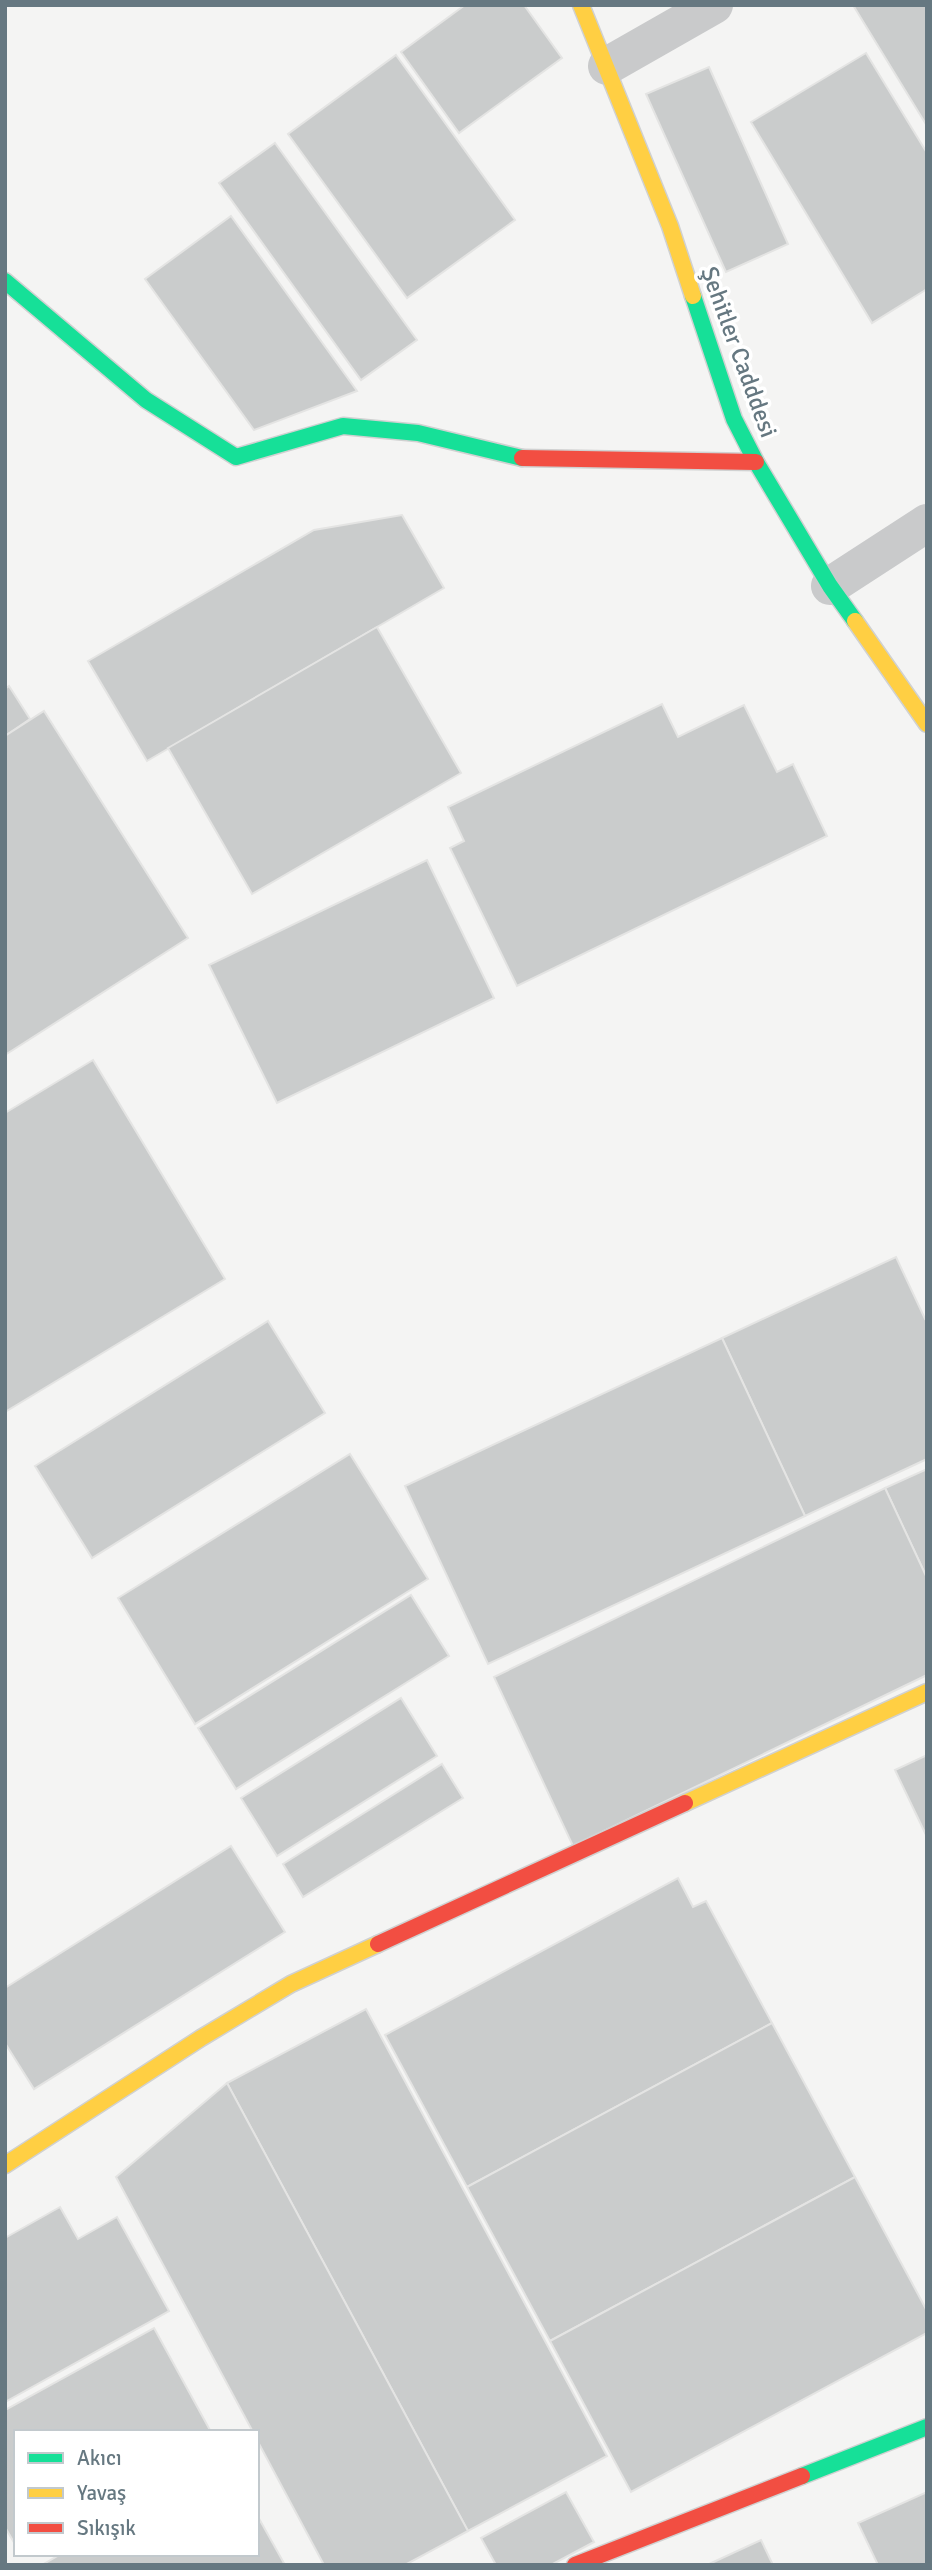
<svg xmlns="http://www.w3.org/2000/svg" width="932" height="2570" font-family="Signika,sans-serif">
<style>
.building{fill:#cacccc;stroke:#e4e4e3;stroke-width:2}
.lines{fill:none;stroke-linecap:round;stroke-linejoin:round}
.fast-casing{stroke:#d0d1d1;stroke-width:19}
.slow-casing{stroke:#d0d1d1;stroke-width:19}
.jam-casing{stroke:#d0d1d1;stroke-width:19}
.street{stroke:#c9cacb;stroke-width:38}
.fast{stroke:#16e098;stroke-width:16}
.slow{stroke:#ffcf43;stroke-width:16}
.jam{stroke:#f24e42;stroke-width:16}
.labels{text-anchor:middle;stroke-width:7;stroke-linejoin:round;paint-order:stroke}
.street-label{font-size:24px;fill:#667881;stroke:#fff}
</style>
<rect width="100%" height="100%" fill="#f4f4f3"/>
<g class="building">
<polygon points="465,5 524,5 562,58 459,133 401,52"/>
<polygon points="853,5 927,5 927,126"/>
<polygon points="866,53 927,153 927,289 872,323 751,122"/>
<polygon points="396,55 515,220 407,298 288,134"/>
<polygon points="709,67 788,244 726,272 646,94"/>
<polygon points="275,143 417,340 361,380 219,183"/>
<polygon points="231,216 357,391 254,430 145,279"/>
<polygon points="402,515 444,588 147,761 88,661 314,530"/>
<polygon points="377,627 461,773 252,894 168,748"/>
<polygon points="9,686 30,719 5,736 5,689"/>
<polygon points="662,704 678,737 744,705 777,772 793,764 827,836 517,986 450,848 464,841 448,807"/>
<polygon points="44,711 188,938 5,1055 5,736"/>
<polygon points="427,860 494,998 277,1103 209,965"/>
<polygon points="93,1060 225,1279 5,1412 5,1113"/>
<polygon points="896,1257 925,1319 927,1318 927,1459 805,1516 722,1338"/>
<polygon points="268,1321 325,1413 92,1558 35,1466"/>
<polygon points="722,1338 805,1516 488,1664 405,1486"/>
<polygon points="350,1454 428,1579 195,1724 118,1598"/>
<polygon points="927,1469 927,1578 885,1488"/>
<polygon points="885,1488 927,1578 927,1675 573,1846 494,1677"/>
<polygon points="411,1595 449,1656 236,1789 198,1728"/>
<polygon points="401,1698 437,1756 277,1856 241,1798"/>
<polygon points="927,1755 927,1837 895,1770"/>
<polygon points="442,1764 463,1798 303,1897 283,1864"/>
<polygon points="231,1846 285,1932 34,2089 5,2043 5,1988"/>
<polygon points="678,1878 693,1907 706,1901 772,2023 467,2187 385,2035"/>
<polygon points="366,2009 607,2456 468,2531 227,2083"/>
<polygon points="772,2023 855,2177 550,2341 467,2187"/>
<polygon points="227,2083 468,2531 405,2565 324,2565 257,2440 257,2432 253,2432 116,2177"/>
<polygon points="855,2177 927,2311 927,2333 631,2492 550,2341"/>
<polygon points="60,2207 78,2239 117,2217 169,2311 5,2402 5,2238"/>
<polygon points="154,2328 211,2432 16,2432 16,2546 5,2527 5,2410"/>
<polygon points="566,2492 594,2542 551,2565 496,2565 481,2538"/>
<polygon points="927,2492 927,2565 878,2565 858,2523"/>
<polygon points="257,2515 285,2565 42,2565 61,2554 257,2554"/>
<polygon points="761,2540 773,2565 707,2565"/>
</g>
<g class="lines">
<defs>
<g id="fast">
<polyline points="5,281 146,400 236,457 343,426 418,433 522,458"/>
<polyline points="693,296 734,419 756,462 830,586 855,621"/>
<polyline points="802,2476 927,2427"/>
</g>
<g id="slow">
<polyline points="581,5 670,226 693,296"/>
<polyline points="855,621 927,724"/>
<polyline points="685,1803 927,1692"/>
<polyline points="5,2165 201,2038 291,1984 378,1944"/>
</g>
<g id="jam">
<polyline points="522,458 756,462"/>
<polyline points="378,1944 685,1803"/>
<polyline points="575,2565 802,2476"/>
</g>
</defs>
<use href="#fast" class="fast-casing"/>
<use href="#slow" class="slow-casing"/>
<use href="#jam" class="jam-casing"/>
<g class="street">
<polyline points="607,66 714,5"/>
<polyline points="830,586 927,523"/>
</g>
<use href="#fast" class="fast"/>
<use href="#slow" class="slow"/>
<use href="#jam" class="jam"/>
</g>
<g class="labels">
<g class="street-label">
<text transform="translate(739 352) rotate(70)" y="8">Şehitler Cadddesi</text>
</g>
</g>
<rect width="932" height="2570" fill="none" stroke="#667881" stroke-width="14"/>
<rect x="14" y="2430" width="245" height="126" fill="#ffffff" stroke="#c2c9cd" stroke-width="2"/>
<rect x="28" y="2453" width="35" height="10" fill="#16e098" stroke="#c2c9cd" stroke-width="2"/>
<text x="77" y="2465" font-size="21" fill="#667881">Akıcı</text>
<rect x="28" y="2488" width="35" height="10" fill="#ffcf43" stroke="#c2c9cd" stroke-width="2"/>
<text x="77" y="2500" font-size="21" fill="#667881">Yavaş</text>
<rect x="28" y="2523" width="35" height="10" fill="#f24e42" stroke="#c2c9cd" stroke-width="2"/>
<text x="77" y="2535" font-size="21" fill="#667881">Sıkışık</text>
</svg>
